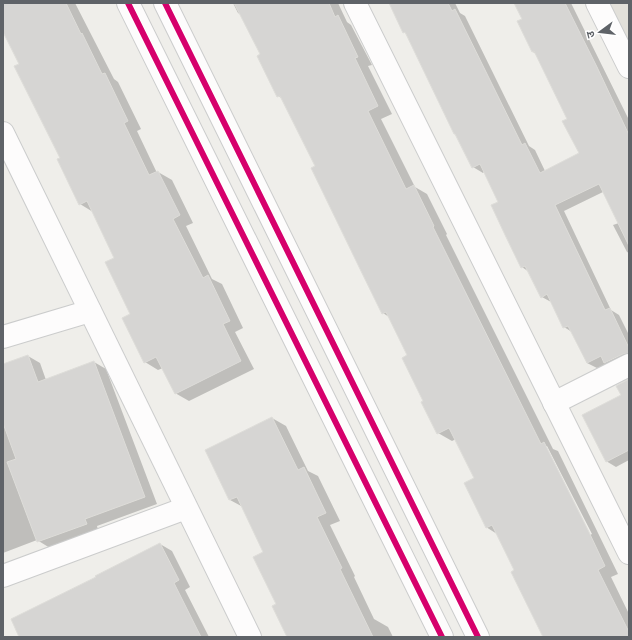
<svg xmlns="http://www.w3.org/2000/svg" width="632" height="640" font-family="'PT Sans Narrow','Noto Sans Devanagari',sans-serif">
<style>
.education{fill:#e2e0da}
.shadow{fill:#0003;fill-rule:evenodd}
.building{fill:#d6d5d3;stroke:#deddd9}
.lines{fill:none;stroke-linecap:round;stroke-linejoin:round}
.minor-casing{stroke:#cbcccc;stroke-width:24}
.minor{stroke:#fdfcfc;stroke-width:22}
.cycleway-casing{stroke:#fff;stroke-width:8}
.cycleway{stroke:#d6006c;stroke-width:6}
</style>
<rect width="100%" height="100%" fill="#efeeea"/>
<polygon class="education" points="605,3 629,3 629,50"/>
<g class="shadow">
<polygon points="3,3 75,3 114,79 118,82 141,129 137,131 157,173 158,172 172,180 193,223 186,226 212,279 222,284 243,328 235,332 254,369 189,401 175,393 163,368 158,370 145,362 115,258 93,212 80,204 20,65 3,29"/>
<path d="M233 3H338L347 22 351 25 372 65 368 66 392 114 381 119 415 187 427 194 447 234 446 235 553 449 558 451 618 574 611 577 629 614V637H544L516 570 497 534 486 527 475 478 456 439 452 441 438 433 425 402 409 356 389 317 383 313 316 167 283 99 278 96 262 54 242 15 238 13ZM545 446H547L592 534 590 535Z"/>
<polygon points="390,3 455,3 460,13 465,16 529,146 535,150 545,171 580,154 568,119 536,54 533,52 523,19 515,3 571,3 629,120 629,253 627,252 613,225 619,223 603,192 564,211 611,310 619,315 629,335 629,361 615,368 607,364 597,368 587,363 572,332 564,327 551,302 542,297 529,272 522,267 499,202 484,172 483,173 473,167 407,34 404,32"/>
<polygon points="28,356 40,363 46,380 94,362 106,369 157,504 97,526 98,530 50,548 37,540 3,553 3,366"/>
<polygon points="629,380 629,460 616,467 606,461 622,396"/>
<polygon points="272,418 286,426 308,471 318,476 340,521 330,525 355,576 354,577 374,619 388,627 393,637 288,637 278,604 265,552 243,507 230,500 206,450"/>
<polygon points="160,544 172,551 190,587 185,590 209,637 21,637"/>
</g>
<g class="building">
<polygon points="3,3 66,3 81,34 82,33 102,74 105,73 128,121 124,123 149,175 158,171 180,215 173,219 203,278 208,275 230,321 223,324 241,361 175,394 156,357 144,363 122,318 130,314 105,262 114,258 87,201 79,205 57,159 60,158 14,66 19,64 3,32"/>
<polygon points="234,3 329,3 335,17 338,15 358,57 355,58 378,106 368,111 406,189 414,185 434,226 433,227 541,444 544,442 588,530 605,566 598,570 629,632 629,637 543,637 511,572 514,570 492,525 486,528 464,483 474,478 449,428 437,434 421,402 423,401 402,358 407,355 386,312 382,314 359,267 311,168 315,166 280,96 277,97 257,56 260,54"/>
<polygon points="389,3 448,3 452,11 455,9 522,145 525,143 540,173 579,153 562,121 567,119 534,51 532,52 517,21 522,19 514,3 565,3 597,67 629,135 629,246 599,184 555,205 605,310 610,308 629,348 629,353 623,354 604,363 601,356 587,363 568,326 563,328 547,294 541,298 525,266 521,268 506,237 491,205 498,202 480,164 472,168 455,134 454,134 405,32 403,33"/>
<polygon points="28,355 38,382 94,361 145,497 85,519 87,524 37,542 7,462 16,459 3,423 3,364"/>
<polygon points="629,379 629,450 606,462 582,415 621,395 616,386"/>
<polygon points="272,417 298,470 304,467 326,513 317,517 342,568 340,569 373,637 287,637 272,606 276,604 253,557 263,552 237,497 229,500 205,450"/>
<polygon points="160,543 179,580 174,583 201,637 19,637 11,619 96,577 95,576"/>
</g>
<g class="lines">
<defs>
<g id="minor">
<polyline points="128,3 442,637"/>
<polyline points="165,3 478,637"/>
<polyline points="355,3 629,553"/>
<polyline points="597,3 629,67"/>
<polyline points="3,133 250,637"/>
<polyline points="3,337 90,311"/>
<polyline points="554,403 629,365"/>
<polyline points="3,576 186,508"/>
</g>
</defs>
<use href="#minor" class="minor-casing"/>
<use href="#minor" class="minor"/>
<defs>
<g id="cycleway">
<polyline points="128,3 442,637"/>
<polyline points="165,3 478,637"/>
</g>
</defs>
<use href="#cycleway" class="cycleway-casing"/>
<use href="#cycleway" class="cycleway"/>
</g>
<rect width="632" height="640" fill="none" stroke="#5f6368" stroke-width="8"/>
<g transform="translate(600 32) rotate(255)" stroke="#ffffff" stroke-width="3" paint-order="stroke">
<path d="M0-3L7 15L0 10L-7 15Z" fill="#5f6368"/>
<text y="-6" font-size="11" font-weight="bold" text-anchor="middle" fill="#5f6368">उ</text>
</g>
</svg>
